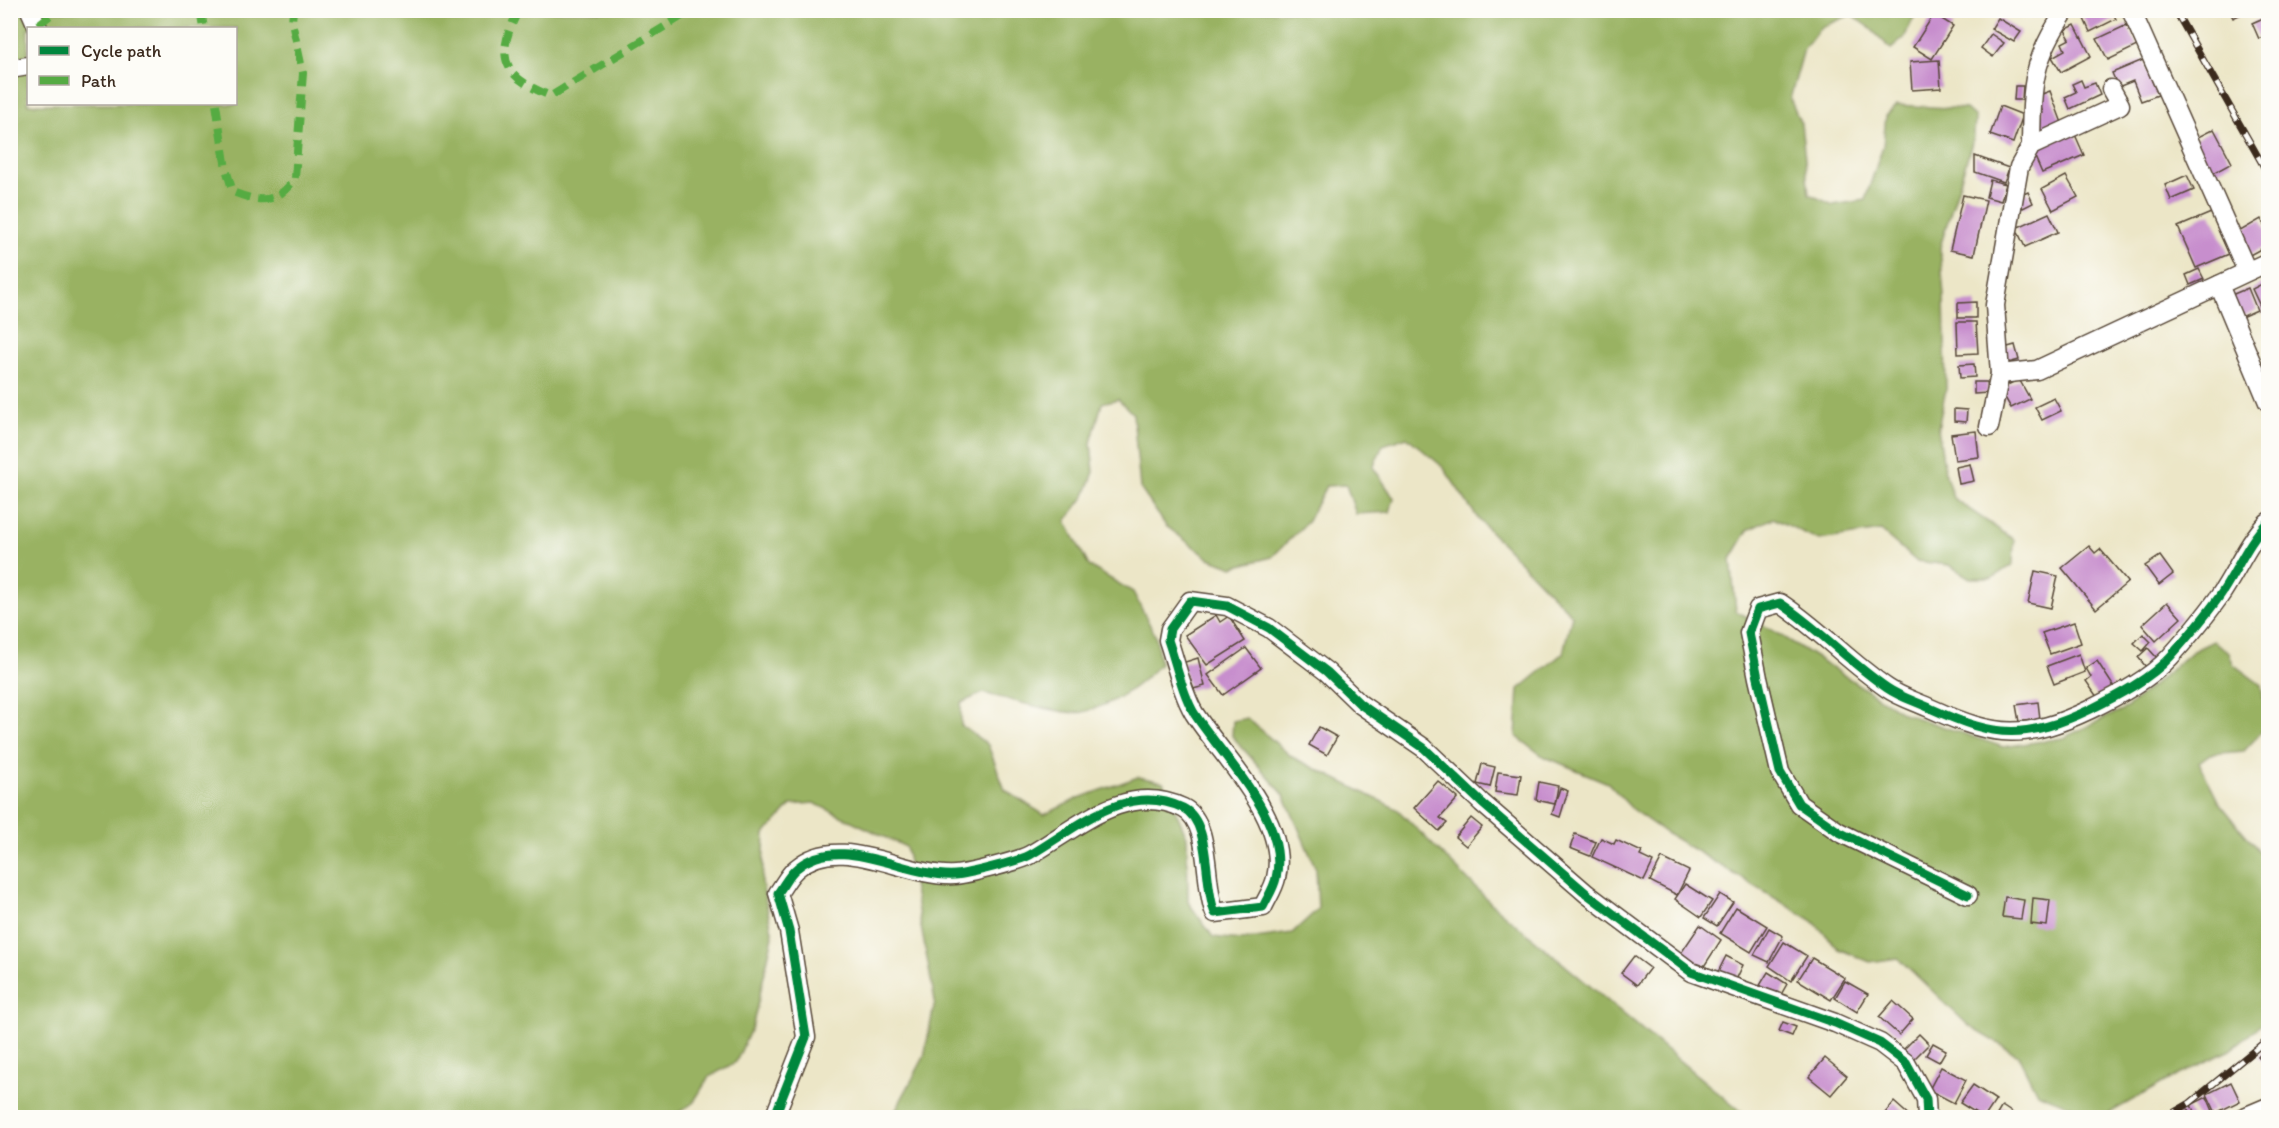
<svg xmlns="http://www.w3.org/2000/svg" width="2279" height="1128" font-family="Itim,sans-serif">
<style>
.forest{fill:#99b262;stroke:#6a6e40;stroke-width:1.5;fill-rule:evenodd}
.building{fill:#c78ecd}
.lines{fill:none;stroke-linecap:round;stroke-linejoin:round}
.minor-casing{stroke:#564637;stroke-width:21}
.minor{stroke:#fff;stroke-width:18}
.rail-casing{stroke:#3b2a1e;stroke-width:7}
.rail{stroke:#fdfcf7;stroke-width:4.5;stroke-dasharray:14;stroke-linecap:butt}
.quiet{stroke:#55ab43;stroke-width:8;stroke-dasharray:15 8;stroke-linecap:butt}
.cycleway-casing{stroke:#fdfcf7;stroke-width:13}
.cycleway{stroke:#00873e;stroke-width:9}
</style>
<rect width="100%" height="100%" fill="#fdfcf7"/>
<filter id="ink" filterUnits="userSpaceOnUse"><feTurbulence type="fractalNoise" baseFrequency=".0167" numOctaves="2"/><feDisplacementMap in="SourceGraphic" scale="12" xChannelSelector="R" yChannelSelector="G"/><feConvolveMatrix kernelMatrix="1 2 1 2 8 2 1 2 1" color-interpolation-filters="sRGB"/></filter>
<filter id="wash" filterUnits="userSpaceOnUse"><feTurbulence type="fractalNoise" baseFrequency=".008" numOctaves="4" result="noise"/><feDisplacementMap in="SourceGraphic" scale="24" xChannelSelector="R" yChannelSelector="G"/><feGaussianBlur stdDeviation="1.35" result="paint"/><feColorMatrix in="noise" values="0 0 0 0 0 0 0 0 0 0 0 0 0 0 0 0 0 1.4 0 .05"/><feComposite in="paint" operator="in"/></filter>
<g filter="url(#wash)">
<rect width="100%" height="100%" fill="#ece6c7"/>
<path class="forest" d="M10 11H1917L1904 38 1891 49 1871 29 1851 15 1821 27 1804 49 1790 99 1801 124 1809 194 1833 205 1865 200 1883 146 1886 116 1897 105 1966 109 1975 117 1974 136 1940 247 1944 296 1946 389 1938 428 1945 473 1953 498 2014 540 2013 564 1992 578H1970L1949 565 1916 561 1881 531 1819 540 1773 518 1748 530 1731 559 1736 611 1779 634 1903 713 2003 747 2063 738 2128 707 2191 652 2213 641 2229 652 2233 664 2261 685 2268 725 2244 751 2210 754 2199 762 2218 801 2268 862V1019L2230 1050 2168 1080 2106 1115 2088 1113 2037 1093 2018 1055 1969 1026 1898 958 1870 962 1839 949 1813 921 1666 833 1633 810 1608 783 1543 756 1516 736 1519 689 1563 653 1572 615 1479 520 1443 467 1407 437 1383 445 1373 467 1394 498 1390 512 1356 514 1346 485 1326 486 1308 521 1272 557 1233 567 1209 558 1166 526 1140 488 1133 414 1118 399 1102 403 1091 443 1094 472 1085 496 1066 521 1089 566 1133 592 1156 637 1160 664C1139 686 1113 705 1083 712 1065 716 1003 698 983 693L961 703V725L988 745 1005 790 1044 815 1079 798 1138 777 1163 782 1187 837 1188 902 1213 937 1241 940 1292 933 1318 909 1316 869 1284 795 1232 736 1233 721 1247 718 1292 757 1397 809 1494 906 1747 1117H892L924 1057 935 1001 906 847 814 803 791 805 765 834 762 883 773 936 753 1024 736 1062 709 1077 693 1103 672 1117H11ZM28 28H236V104H28Z"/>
<g id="blocks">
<g class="building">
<polygon points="2080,10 2111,10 2116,19 2090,32"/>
<polygon points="2229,10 2240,10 2241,14 2233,18"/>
<polygon points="1934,14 1953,26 1932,59 1913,47"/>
<polygon points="2268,16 2268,35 2259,39 2252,23"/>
<polygon points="1998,18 2021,32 2014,42 1991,29"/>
<polygon points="2075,25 2091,56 2061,72 2052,57 2065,50 2062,43 2070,39 2065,30"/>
<polygon points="2127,25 2137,46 2108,60 2097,39"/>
<polygon points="1991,34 2004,43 1993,57 1981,48"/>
<polygon points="1939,60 1941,88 1912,90 1910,62"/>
<polygon points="2143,60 2158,95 2141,101 2133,81 2118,87 2112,73"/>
<polygon points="2081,80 2084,87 2095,83 2100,95 2070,109 2065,97 2076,92 2072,84"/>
<polygon points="2015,86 2023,86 2022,100 2014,100"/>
<polygon points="2050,91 2062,123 2040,132 2034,116 2043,113 2037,96"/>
<polygon points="2000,106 2023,115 2013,143 1990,135"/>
<polygon points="2214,129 2232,163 2210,175 2192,140"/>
<polygon points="2073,130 2084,155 2042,173 2031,148"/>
<polygon points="1975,156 2009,168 2004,182 1975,172"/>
<polygon points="2187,175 2194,190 2171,200 2165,185"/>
<polygon points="2066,176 2078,197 2053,210 2042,189"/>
<polygon points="1990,180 2006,184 2001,201 1986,197"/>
<polygon points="2028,192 2033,203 2023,208 2017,197"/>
<polygon points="1963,195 1986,200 1974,255 1950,250"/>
<polygon points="2049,213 2058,232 2025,247 2016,228"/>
<polygon points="2211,213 2229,254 2196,268 2178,227"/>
<polygon points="2261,219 2268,233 2268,245 2248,256 2235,234"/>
<polygon points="2199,269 2204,279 2190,285 2186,275"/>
<polygon points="2268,281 2268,323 2252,289"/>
<polygon points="2248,288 2257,310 2239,318 2229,296"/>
<polygon points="1976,302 1976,318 1958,318 1958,303"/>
<polygon points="1957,322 1976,322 1978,353 1958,354"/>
<polygon points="2015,345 2019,360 2008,363 2004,348"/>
<polygon points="1974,364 1975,377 1960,378 1959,365"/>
<polygon points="2019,379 2030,399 2011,408 2000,389"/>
<polygon points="1974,382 1987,382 1988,393 1974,394"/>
<polygon points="2054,398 2061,411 2042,420 2035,407"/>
<polygon points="1954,409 1967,410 1966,422 1954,421"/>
<polygon points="1976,431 1979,457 1955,460 1951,434"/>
<polygon points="1970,464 1974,481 1959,484 1956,467"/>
<polygon points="2089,546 2095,553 2100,549 2128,582 2096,609 2062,568"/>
<polygon points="2160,556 2173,574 2159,585 2145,566"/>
<polygon points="2035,571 2058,576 2051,608 2028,603"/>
<polygon points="2167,602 2181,618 2156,641 2142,625"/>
<polygon points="1216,615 1220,622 1229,616 1245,641 1207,665 1185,635"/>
<polygon points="2074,622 2081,643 2050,654 2042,633"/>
<polygon points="2143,634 2151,642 2143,651 2134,643"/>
<polygon points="1246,648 1261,668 1223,695 1208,675"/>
<polygon points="2148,648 2157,658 2146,667 2138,657"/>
<polygon points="2079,654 2085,672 2054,684 2047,666"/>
<polygon points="1198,658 1205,686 1189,690 1182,663"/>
<polygon points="2097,661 2114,687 2097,697 2086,681 2091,677 2086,668"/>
<polygon points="2038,702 2040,719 2019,722 2016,705"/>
<polygon points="1319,727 1337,737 1327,755 1309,745"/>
<polygon points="1482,764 1495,767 1490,787 1477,784"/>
<polygon points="1498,772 1521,775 1518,795 1495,792"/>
<polygon points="1438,781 1458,798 1440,818 1447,823 1439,831 1414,808"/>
<polygon points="1539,782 1558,786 1555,804 1536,800"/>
<polygon points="1560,788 1568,791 1560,817 1552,814"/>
<polygon points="1471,818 1482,827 1466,846 1455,837"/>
<polygon points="1575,834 1596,842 1590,856 1570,848"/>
<polygon points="1601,838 1614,844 1616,840 1642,852 1640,856 1653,862 1644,881 1592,857"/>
<polygon points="1662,858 1689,871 1677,895 1650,881"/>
<polygon points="1685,884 1712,901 1701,917 1675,899"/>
<polygon points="1720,894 1733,902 1717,926 1704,918"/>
<polygon points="2005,897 2024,900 2021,919 2002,917"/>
<polygon points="2033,898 2050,900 2047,926 2031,924"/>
<polygon points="1736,907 1767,926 1751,952 1720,933"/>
<polygon points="1700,925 1721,940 1701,971 1679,956"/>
<polygon points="1769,928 1783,936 1769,962 1754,955"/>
<polygon points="1784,942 1807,956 1791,981 1769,966"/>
<polygon points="1634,956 1650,968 1637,985 1621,973"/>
<polygon points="1726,956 1743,965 1735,982 1717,974"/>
<polygon points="1812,958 1845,978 1831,1000 1798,980"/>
<polygon points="1768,972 1787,984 1779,998 1759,987"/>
<polygon points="1845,981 1868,994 1857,1012 1835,998"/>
<polygon points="1893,1001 1913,1019 1899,1035 1879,1017"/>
<polygon points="1783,1022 1796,1027 1792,1036 1779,1031"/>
<polygon points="1919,1034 1929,1044 1914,1059 1904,1049"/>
<polygon points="1933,1043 1946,1050 1939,1062 1926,1055"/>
<polygon points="2268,1046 2268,1067 2258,1057"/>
<polygon points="1825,1058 1847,1076 1831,1095 1809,1077"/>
<polygon points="1941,1067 1966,1080 1954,1103 1929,1090"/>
<polygon points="2231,1082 2240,1101 2216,1113 2207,1094"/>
<polygon points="1973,1085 1996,1100 1984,1118 1960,1103"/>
<polygon points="2207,1097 2213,1111 2197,1118 2191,1105"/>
<polygon points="1894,1102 1912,1118 1881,1118"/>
<polygon points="2002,1106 2020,1118 1995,1118"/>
<polygon points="2188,1109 2192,1118 2168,1118"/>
</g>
</g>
</g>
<g filter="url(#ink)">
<use href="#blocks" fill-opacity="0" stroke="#564637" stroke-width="1.5"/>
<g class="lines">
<defs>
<g id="minor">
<polyline points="30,10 38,28"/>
<polyline points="2131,10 2247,271"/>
<polyline points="10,69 28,66"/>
<path d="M2031 146C2032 85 2031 62 2066 10"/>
<polyline points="2219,285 2268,402"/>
<polyline points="2000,374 2037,370 2268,262"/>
<polyline points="1989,427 2000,374 1995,305 2019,167 2031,146 2120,105 2111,89"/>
<path d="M1968 895 1839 832 1799 804 1780 772 1758 678 1749 633 1758 609 1780 603C1818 628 1849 662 1887 688 1900 697 1917 702 1932 709 1996 738 2026 740 2091 709 2117 696 2150 679 2170 657 2187 638 2204 618 2219 597 2236 573 2247 543 2268 522"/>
<path d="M774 1118 806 1037 789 931 778 893C784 885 789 874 797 868 841 831 905 878 955 875 968 874 1019 861 1030 855 1077 828 1126 781 1183 808 1212 822 1203 885 1215 913L1263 907C1267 898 1274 888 1276 878 1290 820 1222 757 1194 713 1182 693 1176 663 1168 640L1170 629 1190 601 1227 606 1269 628 1327 672 1360 704 1424 748 1482 803 1587 894 1691 972 1835 1023 1880 1043 1906 1063 1926 1099 1927 1118"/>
<polyline points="2242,1118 2268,1107"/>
</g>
</defs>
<use href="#minor" class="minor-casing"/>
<use href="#minor" class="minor"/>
<defs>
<g id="rail">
<polyline points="2175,10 2268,174"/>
<polyline points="2164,1118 2190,1103 2268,1039"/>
</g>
</defs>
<use href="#rail" class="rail-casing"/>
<use href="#rail" class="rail"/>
<g class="quiet">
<polyline points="201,10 204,28"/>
<path d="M519 10C494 56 502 77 551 96L692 10"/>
<polyline points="38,25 57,10"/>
<path d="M216 104 226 169 233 192C260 203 278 204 295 178L303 73 292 22 293 10"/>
</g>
<defs>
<g id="cycleway">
<path d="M1968 895 1839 832 1799 804 1780 772 1758 678 1749 633 1758 609 1780 603C1818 628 1849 662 1887 688 1900 697 1917 702 1932 709 1996 738 2026 740 2091 709 2117 696 2150 679 2170 657 2187 638 2204 618 2219 597 2236 573 2247 543 2268 522"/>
<path d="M774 1118 806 1037 789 931 778 893C784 885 789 874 797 868 841 831 905 878 955 875 968 874 1019 861 1030 855 1077 828 1126 781 1183 808 1212 822 1203 885 1215 913L1263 907C1267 898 1274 888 1276 878 1290 820 1222 757 1194 713 1182 693 1176 663 1168 640L1170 629 1190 601 1227 606 1269 628 1327 672 1360 704 1424 748 1482 803 1587 894 1691 972 1835 1023 1880 1043 1906 1063 1926 1099 1927 1118"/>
</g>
</defs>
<use href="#cycleway" class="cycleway-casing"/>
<use href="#cycleway" class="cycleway"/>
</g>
</g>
<rect width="2279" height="1128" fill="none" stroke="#fdfcf7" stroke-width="36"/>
<rect x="27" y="27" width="210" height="78" fill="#fdfcf7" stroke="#afa8a0" stroke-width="1.5"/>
<rect x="39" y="46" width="30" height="9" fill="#00873e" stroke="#afa8a0" stroke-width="1.5"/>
<text x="81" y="57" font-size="18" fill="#3b2a1e">Cycle path</text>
<rect x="39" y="76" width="30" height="9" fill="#55ab43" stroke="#afa8a0" stroke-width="1.5"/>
<text x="81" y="87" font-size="18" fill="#3b2a1e">Path</text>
</svg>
